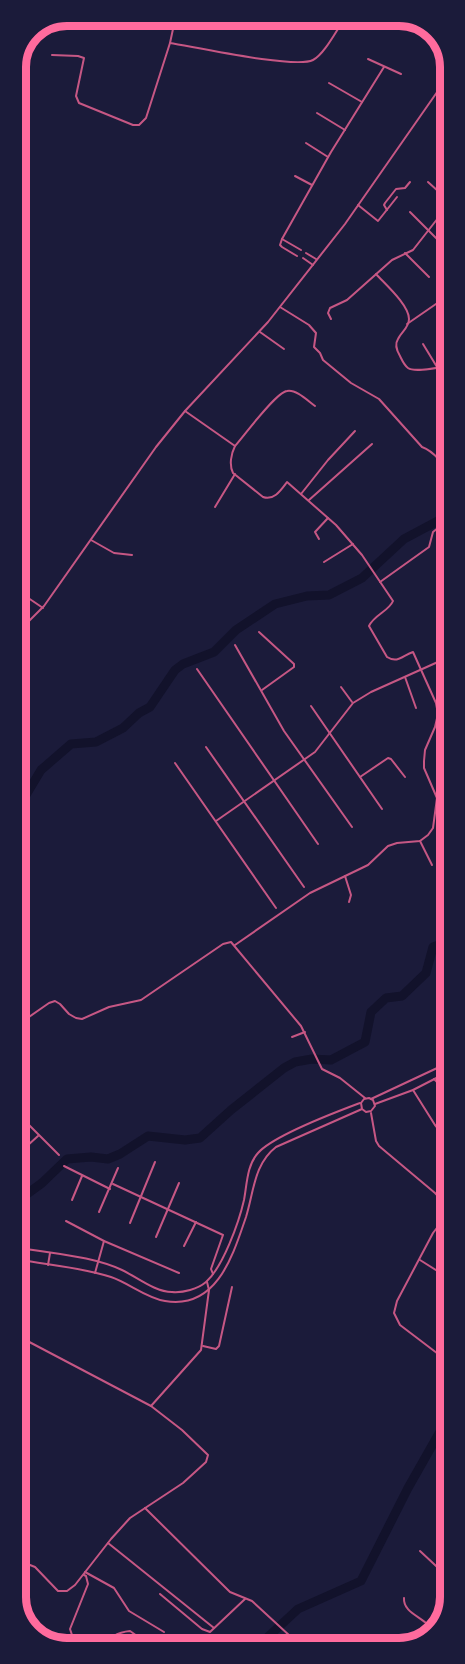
<svg xmlns="http://www.w3.org/2000/svg" width="465" height="1664" font-family="Manrope,sans-serif">
<style>
.lines{fill:none;stroke-linecap:round;stroke-linejoin:round}
.river{stroke:#12122b;stroke-width:9}
.minor{stroke:#c65784;stroke-width:2}
.rim{fill:none;stroke:#ff6b9d;stroke-width:8}
</style>
<rect width="100%" height="100%" fill="#1b1b3a"/>
<g class="lines">
<g class="river">
<polyline points="16,826 26,795 41,770 71,744 96,742 123,728 139,713 150,707 175,670 183,664 214,652 236,630 275,604 307,596 329,595 362,578 404,539 449,515"/>
<polyline points="16,1202 42,1183 67,1159 91,1157 108,1159 120,1154 148,1136 185,1140 200,1138 231,1110 284,1068 295,1062 312,1059 331,1060 365,1042 371,1012 386,998 402,996 426,973 433,947 450,941"/>
<polyline points="256,1648 298,1609 361,1581 408,1488 450,1414"/>
</g>
<g class="minor">
<polyline points="26,41 27,54"/>
<path d="M170 43C195 47 295 69 313 60 325 54 338 27 347 15"/>
<polyline points="52,55 78,56 84,58 76,96 79,103 133,125 139,125 146,118 170,43 176,15"/>
<polyline points="368,59 401,74"/>
<polyline points="329,83 362,102"/>
<polyline points="317,113 345,130"/>
<polyline points="306,143 328,157"/>
<polyline points="445,152 449,155"/>
<polyline points="295,176 312,185"/>
<polyline points="428,182 449,201"/>
<polyline points="358,205 378,221 397,197"/>
<polyline points="387,210 384,205 385,203 396,189 405,188 410,182"/>
<polyline points="410,212 449,251"/>
<polyline points="282,239 301,250"/>
<polyline points="306,253 316,259"/>
<polyline points="405,253 429,277"/>
<polyline points="297,256 282,247 280,245 282,239 331,152 384,67"/>
<polyline points="303,258 313,265"/>
<path d="M376 274C385 284 409 305 409 319 409 328 401 332 398 339 394 345 397 351 400 356 402 360 404 365 408 368 415 373 440 367 449 366"/>
<path d="M280 307 309 325 316 333 314 347 320 353 323 360 351 383 379 399 422 447C433 451 446 465 449 477 451 486 448 497 449 507"/>
<polyline points="331,319 328,313 330,308 347,300 392,260 413,250 449,204"/>
<polyline points="407,324 449,295"/>
<polyline points="260,332 284,349"/>
<polyline points="423,344 437,367"/>
<path d="M185 411 235 446C231 454 229 465 233 473L263 497C274 501 281 490 287 482L336 525 362 555 393 601C389 611 374 615 369 626L387 657C398 664 403 655 413 652L436 703 438 714 435 727 425 750 424 761V768L437 798 433 828 428 835 420 841 397 843 388 846 368 865 310 893 235 945"/>
<path d="M235 446C244 436 276 392 287 391 296 389 308 401 315 406"/>
<polyline points="301,494 328,460 355,431"/>
<polyline points="309,500 372,444"/>
<polyline points="215,507 235,474"/>
<polyline points="319,539 315,532 328,518"/>
<polyline points="91,540 114,553 132,555"/>
<polyline points="324,562 353,544"/>
<polyline points="380,582 429,547 433,532 449,519"/>
<polyline points="15,589 43,608"/>
<polyline points="15,600 21,592"/>
<polyline points="259,632 294,664 294,667 262,690"/>
<polyline points="15,635 44,606 156,447 185,411 268,322 345,224 449,75"/>
<polyline points="235,645 284,731 352,827"/>
<polyline points="443,660 449,677"/>
<polyline points="197,669 318,844"/>
<polyline points="405,677 416,708"/>
<polyline points="341,687 352,702"/>
<polyline points="311,706 382,809"/>
<polyline points="206,747 304,887"/>
<polyline points="175,763 276,908"/>
<polyline points="360,777 388,758 391,759 405,777"/>
<polyline points="216,821 315,752 353,703 371,692 449,657"/>
<polyline points="420,841 432,865"/>
<polyline points="345,876 351,895 349,902"/>
<polyline points="16,1026 49,1003 55,1001 60,1004 69,1014 76,1018 82,1019 109,1007 141,1000 223,944 231,942 301,1026 322,1069 340,1078 365,1098"/>
<polyline points="292,1037 305,1032"/>
<polyline points="434,1079 440,1085 450,1081"/>
<polyline points="413,1090 435,1125 450,1143"/>
<polyline points="16,1098 22,1109 27,1123 59,1155"/>
<polyline points="371,1099 450,1062"/>
<polyline points="375,1104 413,1090 450,1071"/>
<polyline points="371,1113 376,1141 379,1146 435,1193 450,1209"/>
<polyline points="16,1134 27,1123"/>
<polyline points="16,1156 38,1136"/>
<polyline points="64,1166 110,1189"/>
<polyline points="113,1184 223,1235 211,1269 213,1274"/>
<polyline points="16,1188 18,1190"/>
<polyline points="72,1200 82,1176"/>
<polyline points="450,1211 433,1233 397,1301 394,1313 400,1325 450,1363"/>
<polyline points="99,1212 118,1168"/>
<polyline points="66,1221 104,1241 179,1273"/>
<polyline points="130,1223 155,1162"/>
<polyline points="156,1237 179,1183"/>
<polyline points="184,1246 196,1222"/>
<path d="M16 1247C51 1254 89 1255 122 1270 137 1277 155 1292 172 1292 183 1293 198 1289 206 1282 223 1267 239 1222 244 1200 247 1184 247 1165 258 1153 274 1135 336 1112 360 1103"/>
<path d="M16 1259C47 1265 80 1267 111 1277 129 1283 146 1298 165 1301 217 1310 233 1255 246 1217 254 1191 254 1164 276 1147L362 1109 366 1112 371 1111 375 1106 373 1100 369 1098 364 1099 361 1103 362 1109"/>
<polyline points="420,1260 447,1277"/>
<polyline points="48,1265 50,1253"/>
<polyline points="95,1273 104,1241"/>
<polyline points="16,1335 151,1406 182,1430 208,1455 206,1462 183,1483 130,1518 111,1539 75,1585 67,1591 58,1591 35,1567 25,1563 16,1566"/>
<polyline points="203,1346 216,1349 219,1346 232,1287"/>
<polyline points="151,1406 201,1350 209,1290 207,1282"/>
<polyline points="145,1508 230,1592 252,1601 303,1648"/>
<polyline points="108,1543 214,1628"/>
<polyline points="420,1551 450,1579"/>
<polyline points="85,1572 114,1588 129,1611 164,1632"/>
<polyline points="84,1575 86,1576 88,1584 70,1629 72,1635 92,1649"/>
<polyline points="160,1594 202,1629 210,1632 245,1599"/>
<path d="M404 1598C403 1613 423 1617 431 1628L430 1635"/>
<polyline points="365,1636 370,1648"/>
<polyline points="338,1648 342,1642 342,1638"/>
<path d="M100 1649C107 1639 118 1632 130 1631L154 1648"/>
</g>
</g>
<path d="M0 0H465V1664H0ZM67 26H399A41 41 0 0 1 440 67V1597A41 41 0 0 1 399 1638H67A41 41 0 0 1 26 1597V67A41 41 0 0 1 67 26Z" fill="#1b1b3a" fill-rule="evenodd"/>
<path class="rim" d="M67 26H399A41 41 0 0 1 440 67V1597A41 41 0 0 1 399 1638H67A41 41 0 0 1 26 1597V67A41 41 0 0 1 67 26Z"/>
</svg>
